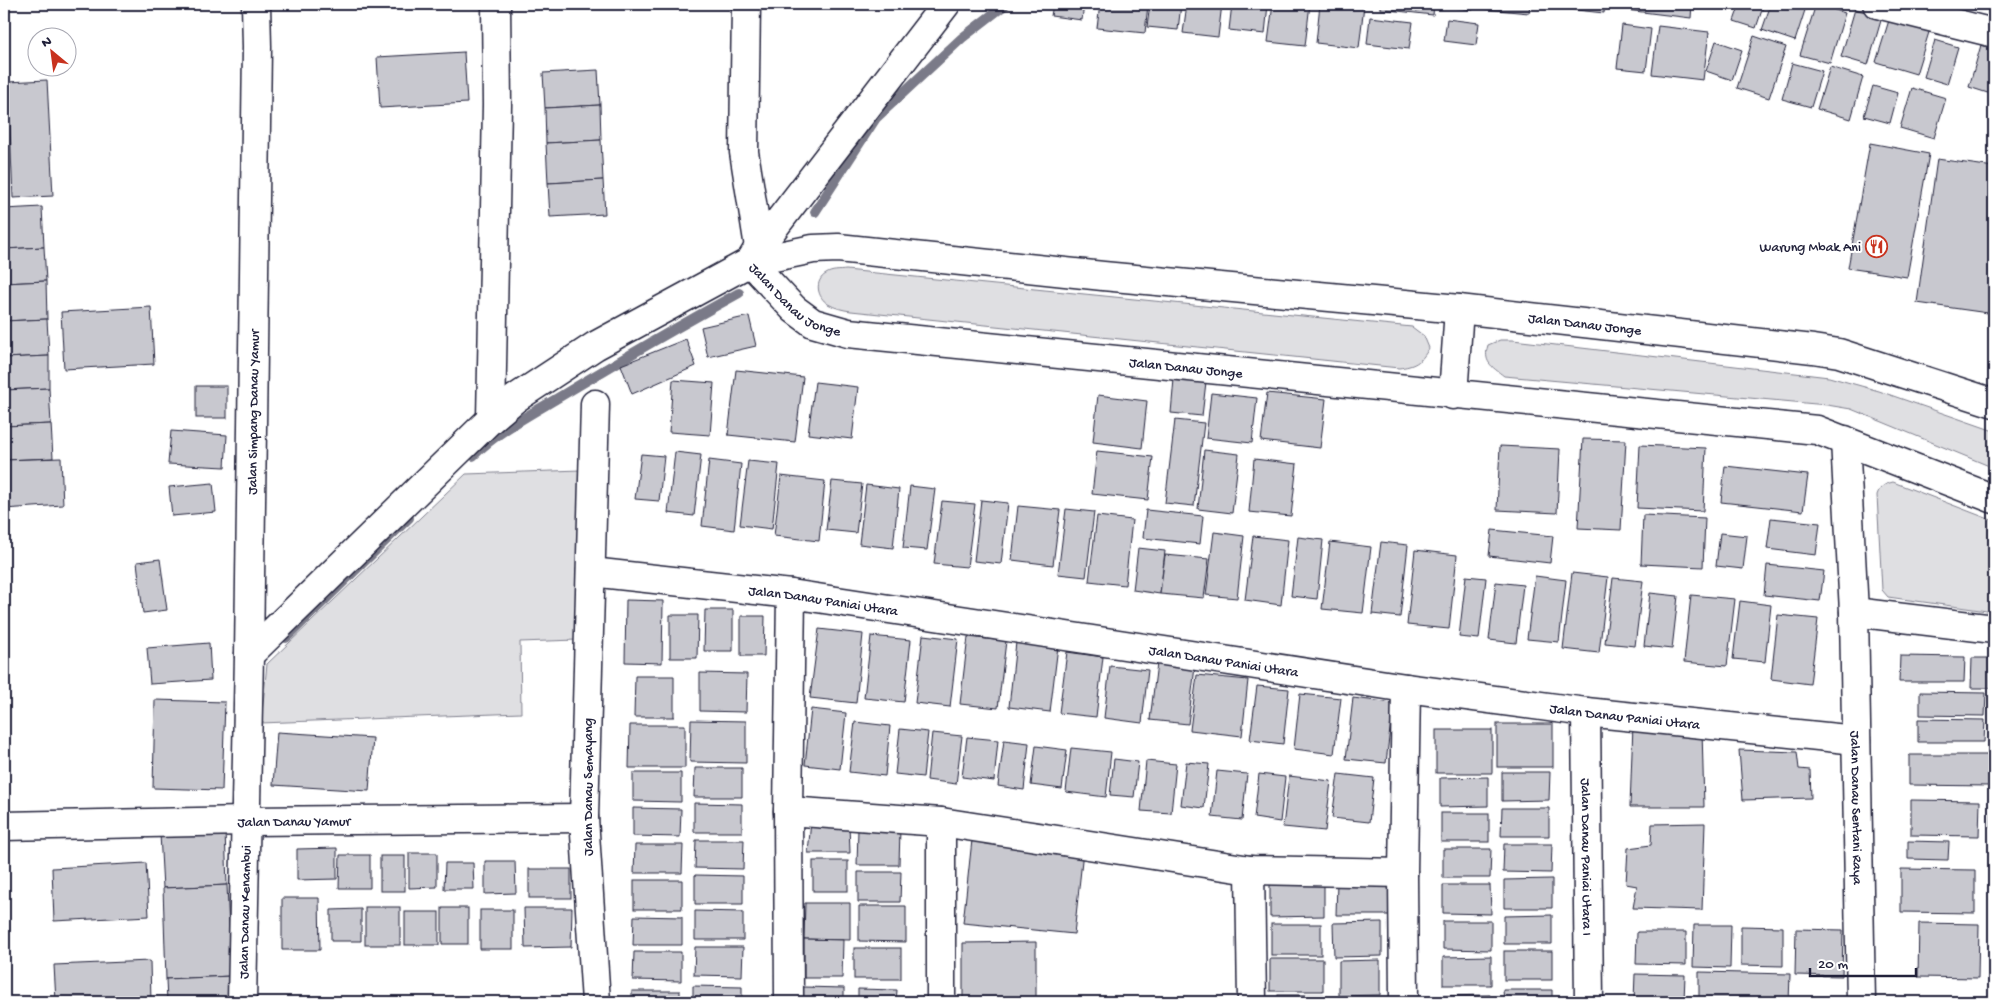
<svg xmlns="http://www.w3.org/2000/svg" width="1998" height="1006" font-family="'Gochi Hand',sans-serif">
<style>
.green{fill:#dfdfe2;stroke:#80808e}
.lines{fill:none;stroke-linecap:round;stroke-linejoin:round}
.stream{stroke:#7a7a88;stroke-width:10}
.building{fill:#c8c8cf;stroke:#22223b}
.minor-casing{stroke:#22223b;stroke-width:31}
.major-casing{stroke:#22223b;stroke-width:31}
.minor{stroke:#fff;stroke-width:28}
.major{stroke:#fff;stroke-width:28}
.labels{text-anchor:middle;stroke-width:4;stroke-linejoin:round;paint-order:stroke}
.poi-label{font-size:14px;fill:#22223b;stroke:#fff;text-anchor:end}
.street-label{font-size:14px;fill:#22223b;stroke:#fff}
</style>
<rect width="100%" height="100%" fill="#fff"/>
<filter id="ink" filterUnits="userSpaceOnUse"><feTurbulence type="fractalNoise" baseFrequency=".02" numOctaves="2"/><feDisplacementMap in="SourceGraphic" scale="10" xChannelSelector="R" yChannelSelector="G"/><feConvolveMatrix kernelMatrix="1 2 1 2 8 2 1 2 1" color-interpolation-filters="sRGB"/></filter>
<g filter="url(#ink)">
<g class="green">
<path d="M846 270 1412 327 1424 336 1429 348C1421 363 1414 366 1399 368L851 311C843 310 835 308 828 304 817 297 814 281 826 274 832 270 839 271 846 270Z"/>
<path d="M1500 340H1513L1829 377 1879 391 1994 431V468L1851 409 1827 405 1504 376C1491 366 1483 362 1488 345Z"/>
<polygon points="581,470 577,640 520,642 521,713 261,723 267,664 466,474"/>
<path d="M1893 482 1994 521V612L1888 597 1882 590 1877 495C1880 486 1885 484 1893 482Z"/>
</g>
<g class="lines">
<g class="stream">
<polyline points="815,212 876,118 962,38 1006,4"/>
<path d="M473 456C498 431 531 414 561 396 619 361 679 326 739 293"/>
<polyline points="286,638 409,518"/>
</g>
</g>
<g class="building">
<polygon points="380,4 468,4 468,5 381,8"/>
<polygon points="1053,4 1084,4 1082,20 1051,16"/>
<polygon points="1100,4 1148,4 1145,33 1097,28"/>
<polygon points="1150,4 1181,4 1178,30 1147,27"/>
<polygon points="1187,4 1222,4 1218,37 1183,33"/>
<polygon points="1232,4 1268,4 1265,34 1229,30"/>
<polygon points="1273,4 1310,4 1305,46 1268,42"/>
<polygon points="1320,4 1364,5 1359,48 1316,43"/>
<polygon points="1380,4 1434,4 1433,15 1380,9"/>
<polygon points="1445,4 1474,4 1473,10 1444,6"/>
<polygon points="1486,4 1530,4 1529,13 1486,9"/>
<polygon points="1539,4 1605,4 1604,13 1539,6"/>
<polygon points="1626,4 1692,4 1691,18 1626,10"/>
<polygon points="1740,4 1764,4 1756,28 1734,21"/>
<polygon points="1771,4 1807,4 1795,41 1762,30"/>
<polygon points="1816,4 1845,13 1830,63 1800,55"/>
<polygon points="1855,9 1882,17 1868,65 1841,57"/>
<polygon points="1370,17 1413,22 1409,49 1367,44"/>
<polygon points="1890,17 1930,29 1916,74 1876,62"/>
<polygon points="1447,19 1479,23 1476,45 1444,41"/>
<polygon points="1622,25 1651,29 1646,71 1617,68"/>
<polygon points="1658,26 1709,32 1703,80 1652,74"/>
<polygon points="1754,36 1786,47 1769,98 1737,88"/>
<polygon points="1935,40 1958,47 1947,84 1924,77"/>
<polygon points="1716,41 1742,50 1732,80 1706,71"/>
<polygon points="1981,45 1994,48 1994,95 1969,87"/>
<polygon points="464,52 467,103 380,108 377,57"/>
<polygon points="1792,63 1822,71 1811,107 1782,99"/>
<polygon points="1830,67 1863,77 1851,119 1817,109"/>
<polygon points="598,70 600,105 545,108 543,73"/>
<polygon points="47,80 53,196 13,198 8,82"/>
<polygon points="1873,86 1898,93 1890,123 1864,116"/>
<polygon points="1912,88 1946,98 1934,138 1900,128"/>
<polygon points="600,105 601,140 546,143 545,108"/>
<polygon points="601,140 603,180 548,183 546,143"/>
<polygon points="1870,143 1929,154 1907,277 1848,268"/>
<polygon points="1937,159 1994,167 1994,268 1988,313 1917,303"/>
<polygon points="603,180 605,214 550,217 548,183"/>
<polygon points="42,207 44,247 4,249 4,209"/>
<polygon points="44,247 46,281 4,283 4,249"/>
<polygon points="46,281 47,319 4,321 4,283"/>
<polygon points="151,307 154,364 64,369 61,312"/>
<polygon points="749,316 756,346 708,357 701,327"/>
<polygon points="47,319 49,356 4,358 4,321"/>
<polygon points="686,339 696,366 632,394 621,365"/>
<polygon points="49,356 49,388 4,390 4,358"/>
<polygon points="736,370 803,377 795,442 728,435"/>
<polygon points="1174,379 1206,382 1202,416 1171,413"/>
<polygon points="673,380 714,383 710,435 669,432"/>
<polygon points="815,382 858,387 852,439 808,434"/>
<rect x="196" y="386" width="31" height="32"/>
<polygon points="49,388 51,424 4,426 4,390"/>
<polygon points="1211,393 1257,398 1252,443 1206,438"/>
<polygon points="1267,393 1326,399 1320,448 1261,441"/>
<polygon points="1098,395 1147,401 1142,448 1093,442"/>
<polygon points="1175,420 1204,423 1194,506 1165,503"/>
<polygon points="51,424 53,458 4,460 4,426"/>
<polygon points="171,431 227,435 225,467 168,464"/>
<polygon points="1583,439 1626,440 1621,530 1578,528"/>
<polygon points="1640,445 1706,448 1703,511 1637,508"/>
<polygon points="1500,446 1560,449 1557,513 1497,510"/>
<polygon points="1204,450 1239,454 1232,513 1198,509"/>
<polygon points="1097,451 1153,457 1148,500 1092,494"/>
<polygon points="675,452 701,455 694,516 668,513"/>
<polygon points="641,454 664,456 659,501 635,499"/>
<polygon points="61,458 63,505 4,509 4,460"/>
<polygon points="1254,459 1297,464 1291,516 1249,512"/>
<polygon points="709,460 741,464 734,530 702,526"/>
<polygon points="748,461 779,464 772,529 740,525"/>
<polygon points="1725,466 1808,475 1803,511 1721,502"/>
<polygon points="781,476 825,481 819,541 774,536"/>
<polygon points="832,481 862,484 856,533 826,530"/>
<polygon points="213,483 216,512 172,516 169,487"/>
<polygon points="866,485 899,489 893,548 859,544"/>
<polygon points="910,486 935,489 927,550 903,548"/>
<polygon points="981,500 1008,503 1001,564 974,561"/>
<polygon points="942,501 975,504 967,567 934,564"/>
<polygon points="1018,506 1060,510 1053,565 1012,560"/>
<polygon points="1066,509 1094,512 1086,577 1058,574"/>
<polygon points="1146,510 1203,516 1200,544 1143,538"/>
<polygon points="1643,515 1705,518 1703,567 1641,564"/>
<polygon points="1097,516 1132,520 1125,585 1089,581"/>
<polygon points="1771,518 1820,523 1816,555 1767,549"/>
<polygon points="1492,530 1553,536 1550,563 1489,556"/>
<polygon points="1214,532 1244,536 1237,598 1206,595"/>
<polygon points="1720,533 1747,536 1743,569 1716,566"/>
<polygon points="1253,536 1288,540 1281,605 1245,600"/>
<polygon points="1298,537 1323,540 1317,599 1291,596"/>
<polygon points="1330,542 1371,547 1363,613 1322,609"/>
<polygon points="1381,542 1408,545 1400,617 1372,614"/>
<polygon points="1138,548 1165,551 1160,594 1133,590"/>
<polygon points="1415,550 1457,555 1449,629 1407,625"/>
<polygon points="1165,555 1209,559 1204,598 1160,594"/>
<polygon points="160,559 167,610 143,613 137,562"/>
<polygon points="1767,565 1824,571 1820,601 1764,595"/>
<polygon points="1572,573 1608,577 1599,653 1563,649"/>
<polygon points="1466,576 1486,578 1479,639 1459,637"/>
<polygon points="1535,576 1566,580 1559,642 1527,639"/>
<polygon points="1613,578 1643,581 1635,646 1605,643"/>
<polygon points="1496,582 1523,585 1516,643 1489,640"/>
<polygon points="1650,593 1678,596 1672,649 1644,646"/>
<polygon points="1691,595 1735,599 1727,666 1684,662"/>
<polygon points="626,600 663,601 662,663 625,662"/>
<polygon points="1740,601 1771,605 1765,662 1733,659"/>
<polygon points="705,610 733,610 733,651 704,651"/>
<polygon points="670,615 698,615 697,658 670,658"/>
<polygon points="1778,615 1818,619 1810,684 1771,679"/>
<polygon points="741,616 765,616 764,656 741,656"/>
<polygon points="819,629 863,634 856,703 810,698"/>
<polygon points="923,635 958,639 950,707 915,703"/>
<polygon points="871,636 911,640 904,702 864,698"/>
<polygon points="968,637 1006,641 998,708 960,704"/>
<polygon points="1016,642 1058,646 1050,712 1009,707"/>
<polygon points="209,643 211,680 150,684 147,648"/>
<polygon points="1067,652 1103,657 1096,717 1059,713"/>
<polygon points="1900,656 1965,657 1964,682 1899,682"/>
<polygon points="1972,658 1993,658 1993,688 1971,688"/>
<polygon points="1157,663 1195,667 1188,724 1150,720"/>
<polygon points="1110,666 1148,670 1142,723 1104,718"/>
<polygon points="700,673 747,674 746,712 700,711"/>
<polygon points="1197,675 1248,680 1242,736 1190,730"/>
<polygon points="635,676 674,676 674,717 634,717"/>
<polygon points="1257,686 1289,689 1283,744 1250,740"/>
<polygon points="1920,692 1986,693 1985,716 1920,715"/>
<polygon points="1300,694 1341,698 1334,754 1294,749"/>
<polygon points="1353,698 1393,703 1386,763 1346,759"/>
<polygon points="155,700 225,702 222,790 153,788"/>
<polygon points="811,709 846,713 840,769 805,765"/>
<polygon points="1918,719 1985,720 1984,742 1918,742"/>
<polygon points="691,720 746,721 746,763 690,762"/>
<polygon points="855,722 890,726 885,776 849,772"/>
<rect x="1497" y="724" width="56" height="43"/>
<polygon points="1633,724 1702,729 1704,807 1630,807"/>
<polygon points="630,725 685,725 685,768 629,768"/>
<polygon points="900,729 928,732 923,777 895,774"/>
<rect x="1436" y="730" width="56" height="43"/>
<polygon points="277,732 373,738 369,791 273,785"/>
<polygon points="932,733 962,736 956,784 927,780"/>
<polygon points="967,737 998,740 994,781 962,777"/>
<polygon points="1004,740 1029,743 1024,790 998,786"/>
<polygon points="1036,746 1067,750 1062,789 1031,785"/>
<polygon points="1071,748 1111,752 1106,797 1066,792"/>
<polygon points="1739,750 1797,752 1799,769 1810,770 1811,798 1743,800"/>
<polygon points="1909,755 1991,755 1990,786 1909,785"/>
<polygon points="1114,759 1138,762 1134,797 1110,795"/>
<polygon points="1146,761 1176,764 1171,813 1141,811"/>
<polygon points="1186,762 1209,764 1204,808 1181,805"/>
<polygon points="695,768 742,768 742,797 694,797"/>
<polygon points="1217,771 1247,774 1242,820 1212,817"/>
<polygon points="1502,772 1550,772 1549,800 1502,801"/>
<polygon points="633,773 681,773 681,802 633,801"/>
<polygon points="1259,774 1285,777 1280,822 1254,818"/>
<polygon points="1338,774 1374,778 1369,822 1332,818"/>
<polygon points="1289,776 1331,781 1325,831 1283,827"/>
<polygon points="1488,777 1488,806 1440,807 1440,778"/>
<polygon points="1911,800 1980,801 1979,836 1911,835"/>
<polygon points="694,803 742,804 742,832 694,832"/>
<polygon points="1992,803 1994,803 1994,858 1991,858"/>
<polygon points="633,808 681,809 680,837 633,836"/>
<polygon points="1502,808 1549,808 1549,836 1501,836"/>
<rect x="1441" y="813" width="48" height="29"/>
<polygon points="811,821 849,824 850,853 808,853"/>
<polygon points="1705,823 1702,910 1633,908 1637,886 1626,884 1628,848 1651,845 1652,824"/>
<polygon points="858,829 900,829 899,865 857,865"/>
<polygon points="225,831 227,885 163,888 160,834"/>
<polygon points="696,840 744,840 743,869 695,868"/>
<polygon points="972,840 1083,851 1074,934 963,923"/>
<polygon points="1908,841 1949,842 1948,860 1908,859"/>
<polygon points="1504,844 1552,844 1551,873 1503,872"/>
<polygon points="635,845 683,845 682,873 634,873"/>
<polygon points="337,848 337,879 297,880 297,849"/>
<polygon points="1443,849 1491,849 1490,878 1443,878"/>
<polygon points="409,853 437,853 437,887 409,888"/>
<polygon points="340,855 370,855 370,888 339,888"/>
<rect x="380" y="856" width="25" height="35"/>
<polygon points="485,861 515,861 516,893 485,894"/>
<rect x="813" y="861" width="35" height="30"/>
<polygon points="146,863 149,916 54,921 52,868"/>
<polygon points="445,863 473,863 474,889 444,889"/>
<rect x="529" y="869" width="42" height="29"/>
<polygon points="1901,869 1975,870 1975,913 1901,912"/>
<polygon points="858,872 901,872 900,902 858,902"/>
<polygon points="695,875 743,876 743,904 695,904"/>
<polygon points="1552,879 1552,908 1504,908 1504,880"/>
<rect x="634" y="880" width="48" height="29"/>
<polygon points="1270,880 1324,880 1324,916 1270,917"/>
<polygon points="1391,881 1390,915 1336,915 1337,882"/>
<polygon points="227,885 231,976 166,979 163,888"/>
<polygon points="1443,885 1490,885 1491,914 1443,913"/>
<polygon points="282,898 319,898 320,950 282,950"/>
<polygon points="805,903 850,903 850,940 804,939"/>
<polygon points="859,906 906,906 906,942 859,941"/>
<rect x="365" y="907" width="35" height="38"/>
<rect x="442" y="908" width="26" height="36"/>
<polygon points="524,908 572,908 571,947 525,948"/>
<polygon points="361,909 361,941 331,941 331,910"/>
<rect x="480" y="910" width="33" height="39"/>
<polygon points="695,911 743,912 743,940 695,940"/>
<rect x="405" y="912" width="34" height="33"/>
<polygon points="1552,915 1552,944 1504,944 1504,916"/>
<polygon points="634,916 682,917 682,945 633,945"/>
<polygon points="1443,921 1491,921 1491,950 1443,949"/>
<polygon points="1382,922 1382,956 1334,957 1333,923"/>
<polygon points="1919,923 1979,924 1978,978 1918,977"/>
<rect x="1271" y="924" width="50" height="31"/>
<polygon points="1694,925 1731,925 1730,968 1693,967"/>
<polygon points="1741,926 1783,927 1783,966 1741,965"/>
<polygon points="1796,929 1843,930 1842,976 1795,975"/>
<polygon points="1637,932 1686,932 1686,965 1636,964"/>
<polygon points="804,939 843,940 842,978 804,978"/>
<polygon points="1036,942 1036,1002 963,1002 963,943"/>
<polygon points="695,947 743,947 742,976 694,975"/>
<rect x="854" y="948" width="47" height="31"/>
<rect x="1504" y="951" width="48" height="29"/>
<polygon points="634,952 681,952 681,981 633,980"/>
<polygon points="1491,956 1491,985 1443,985 1443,957"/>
<rect x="1270" y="959" width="53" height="32"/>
<polygon points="1380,960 1380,995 1339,996 1339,961"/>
<polygon points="150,961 151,1002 56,1002 54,965"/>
<polygon points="1699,972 1790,974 1789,1002 1699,1002"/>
<polygon points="1635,974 1685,975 1684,1001 1634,1000"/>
<polygon points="231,976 232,1002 167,1002 166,979"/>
<polygon points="693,986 742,987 742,1002 693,1002"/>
<polygon points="803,987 844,988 844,1002 803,1002"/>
<polygon points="858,989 897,990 896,1002 858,1002"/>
<polygon points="1503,990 1552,990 1552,1002 1504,1002"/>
<rect x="632" y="991" width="48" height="11"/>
<rect x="1278" y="995" width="46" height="7"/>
<polygon points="1490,995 1490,1002 1443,1002 1443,996"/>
<polygon points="1927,999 1984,1000 1984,1002 1927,1002"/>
<rect x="1335" y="1001" width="42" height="1"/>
</g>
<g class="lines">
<defs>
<g id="minor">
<polyline points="746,4 744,152 759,247"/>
<polyline points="1877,4 1994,33"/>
<polyline points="595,404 584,818 596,1002"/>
<polyline points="491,419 497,105 496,4"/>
<path id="s1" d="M1845 440 1854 612 1861 1002"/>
<path id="s2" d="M591 572 791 594 1406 688 1586 712 1856 740"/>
<polyline points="1854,612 1994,629"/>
<polyline points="249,655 491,419 516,398 595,346 750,262 759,247 946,4"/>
<path id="s3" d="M1586 712 1589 1002"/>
<polyline points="788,811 941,822 1250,870 1403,873"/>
<path id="s4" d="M4 826 245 821 584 818"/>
<polyline points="1250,870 1252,1002"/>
<path id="s5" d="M242 1002 249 655 257 47 256 4"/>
<polyline points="789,1002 788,811 791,594"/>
<polyline points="941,1002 941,822"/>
<polyline points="1404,1002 1403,873 1406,688"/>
</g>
<g id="major">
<path id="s6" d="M750 262 794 309 813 323 848 333 1817 430 1994 499"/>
<path id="s7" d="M750 262 813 249 838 248 1103 276 1459 309 1813 349 1839 353 1994 403"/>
<polyline points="1453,395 1459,309"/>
</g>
</defs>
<use href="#minor" class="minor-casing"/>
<use href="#major" class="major-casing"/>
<use href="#minor" class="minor"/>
<use href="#major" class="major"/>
</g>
</g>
<defs>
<symbol id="restaurant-ring" viewBox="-11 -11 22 22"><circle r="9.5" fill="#fff" stroke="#c8321e" stroke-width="1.5"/><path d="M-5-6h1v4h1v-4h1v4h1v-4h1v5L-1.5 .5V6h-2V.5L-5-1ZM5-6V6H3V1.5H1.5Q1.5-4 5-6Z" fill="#c8321e"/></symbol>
</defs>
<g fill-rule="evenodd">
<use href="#restaurant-ring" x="1864" y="234" width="25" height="25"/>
</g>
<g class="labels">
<g class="poi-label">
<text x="1861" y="251">Warung Mbak Ani</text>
</g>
<g class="street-label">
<text dy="5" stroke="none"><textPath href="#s6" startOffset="60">Jalan Danau Jonge</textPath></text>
<text dy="5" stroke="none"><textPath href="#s7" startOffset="840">Jalan Danau Jonge</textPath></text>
<text dy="5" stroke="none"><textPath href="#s6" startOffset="464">Jalan Danau Jonge</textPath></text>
<text dy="5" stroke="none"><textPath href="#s5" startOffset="590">Jalan Simpang Danau Yamur</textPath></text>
<text dy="5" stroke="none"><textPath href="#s2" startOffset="234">Jalan Danau Paniai Utara</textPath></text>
<text dy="5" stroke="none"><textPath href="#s2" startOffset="639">Jalan Danau Paniai Utara</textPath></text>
<text dy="5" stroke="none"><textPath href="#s2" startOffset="1044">Jalan Danau Paniai Utara</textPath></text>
<text transform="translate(587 787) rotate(-90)" y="5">Jalan Danau Semayang</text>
<text dy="5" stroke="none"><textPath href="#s1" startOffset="368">Jalan Danau Sentani Raya</textPath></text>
<text dy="5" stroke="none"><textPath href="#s4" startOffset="290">Jalan Danau Yamur</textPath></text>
<text dy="5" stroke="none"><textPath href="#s3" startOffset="145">Jalan Danau Paniai Utara I</textPath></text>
<text dy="5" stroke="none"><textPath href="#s5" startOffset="90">Jalan Danau Kenambui</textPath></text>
</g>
</g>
<rect width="1998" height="1006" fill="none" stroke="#fff" stroke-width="20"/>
<rect x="10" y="10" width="1978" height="986" fill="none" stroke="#22223b" stroke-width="2" filter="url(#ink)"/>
<g transform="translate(52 52) rotate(331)"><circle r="24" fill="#ffffff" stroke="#a7a7b1"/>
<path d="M0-4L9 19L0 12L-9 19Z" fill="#c8321e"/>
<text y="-8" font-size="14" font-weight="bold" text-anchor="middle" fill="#22223b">N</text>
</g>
<path d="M1810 968v8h106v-8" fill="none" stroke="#22223b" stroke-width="2.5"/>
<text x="1818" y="968" font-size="15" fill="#22223b" stroke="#ffffff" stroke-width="4" paint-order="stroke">20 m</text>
</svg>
